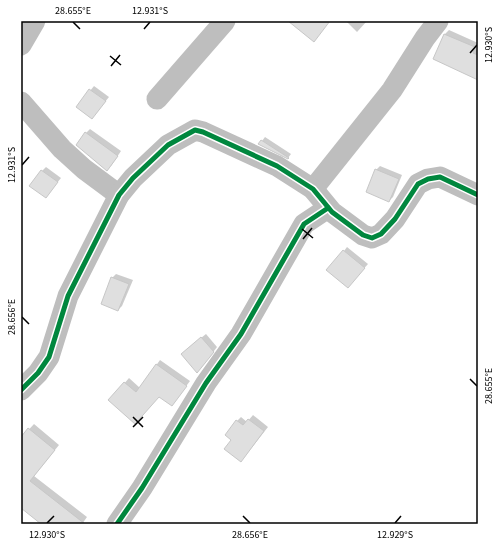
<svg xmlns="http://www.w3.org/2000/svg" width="499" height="545" font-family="'Source Sans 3',sans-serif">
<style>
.shadow{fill:#0003}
.building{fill:#dfdfdf;stroke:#c7c7c7}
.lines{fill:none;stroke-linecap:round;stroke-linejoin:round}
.minor{stroke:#bebebe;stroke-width:21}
.cycleway-casing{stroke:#fff;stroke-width:8}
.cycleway{stroke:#00873e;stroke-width:5}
.ticks{fill:none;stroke:#000;stroke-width:1.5}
.neatline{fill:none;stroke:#000;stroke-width:1.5}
.ticks-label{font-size:10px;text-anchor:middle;fill:#000}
</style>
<rect width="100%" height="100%" fill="#fff"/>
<g class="shadow">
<polygon points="346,21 367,21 357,32"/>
<polygon points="449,30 478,43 476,49 478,50 478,79 434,59 445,34"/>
<polygon points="94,86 109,97 92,118 77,107"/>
<polygon points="90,129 121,151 111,166 86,133"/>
<polygon points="265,137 291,154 288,158 262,141"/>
<polygon points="380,166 402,175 393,197 389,201 376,170"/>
<polygon points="46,167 61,178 49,193 42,171"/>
<polygon points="347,247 368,264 352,282 344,251"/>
<polygon points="116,274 133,280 122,306 118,310 112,278"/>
<polygon points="206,334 217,347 201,368 186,350"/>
<polygon points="160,360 190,381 172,405 159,396 110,400 129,378 140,388"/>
<polygon points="253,415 268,427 245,456 232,440 237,421 241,417 247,422"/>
<polygon points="34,424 59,445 34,476 87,517 82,524 43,524 21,501 21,438"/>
</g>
<g class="building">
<polygon points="288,21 330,21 314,42"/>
<polygon points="444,34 475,47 473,53 478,55 478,80 433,59"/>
<polygon points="89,89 106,101 92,119 76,107"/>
<polygon points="85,132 118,156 107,171 76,145"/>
<polygon points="261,140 289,158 288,159 258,144"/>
<polygon points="375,169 399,179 389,202 366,192"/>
<polygon points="41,170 58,182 46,198 29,186"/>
<polygon points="343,250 365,268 348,288 326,270"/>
<polygon points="111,277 129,284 118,311 101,304"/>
<polygon points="201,337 214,352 197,373 181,354"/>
<polygon points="156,364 187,386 172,406 159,397 135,424 108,400 124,382 136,392"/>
<polygon points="248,419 264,431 241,462 224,449 231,440 225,435 236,420 243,425"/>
<polygon points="28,428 55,450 30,481 85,524 41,524 21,508 21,437"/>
</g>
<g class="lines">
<g class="minor">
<polyline points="21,45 35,21"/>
<polyline points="157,99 225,21"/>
<polyline points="21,102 62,149 84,169 119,195"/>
<polyline points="313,189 392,90 425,38 438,21"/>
<polyline points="21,390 38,373 49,357 68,296 119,195 133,178 168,145 195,130 203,132 277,166 313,189 332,212 363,235 372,238 381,234 395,219 418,184 428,179 440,177 478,195"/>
<polyline points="117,524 142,488 206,383 241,334 304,224 328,208"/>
</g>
<defs>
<g id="cycleway">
<polyline points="21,390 38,373 49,357 68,296 119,195 133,178 168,145 195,130 203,132 277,166 313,189 332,212 363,235 372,238 381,234 395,219 418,184 428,179 440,177 478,195"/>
<polyline points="117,524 142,488 206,383 241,334 304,224 328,208"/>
</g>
</defs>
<use href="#cycleway" class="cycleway-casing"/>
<use href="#cycleway" class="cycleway"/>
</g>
<path class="ticks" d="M73 22 80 29M144 29 150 22M470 53 477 45M110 56 121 65M111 66 120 55M22 165 29 157M302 229 313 238M303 239 312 228M22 317 29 324M470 379 477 386M133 417 143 427M133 427 143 417M243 516 250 523M47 523 54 516M395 523 401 516"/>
<rect width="499" height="545" fill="none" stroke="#ffffff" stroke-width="44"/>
<rect x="22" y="22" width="455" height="501" class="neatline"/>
<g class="ticks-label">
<text x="73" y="14">28.655°E</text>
<text x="150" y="14">12.931°S</text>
<text transform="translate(488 45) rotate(-90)" y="4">12.930°S</text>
<text transform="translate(11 165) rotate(-90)" y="4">12.931°S</text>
<text transform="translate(11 317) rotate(-90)" y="4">28.656°E</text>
<text transform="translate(488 386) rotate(-90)" y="4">28.655°E</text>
<text x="47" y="538">12.930°S</text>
<text x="250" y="538">28.656°E</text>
<text x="395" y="538">12.929°S</text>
</g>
</svg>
